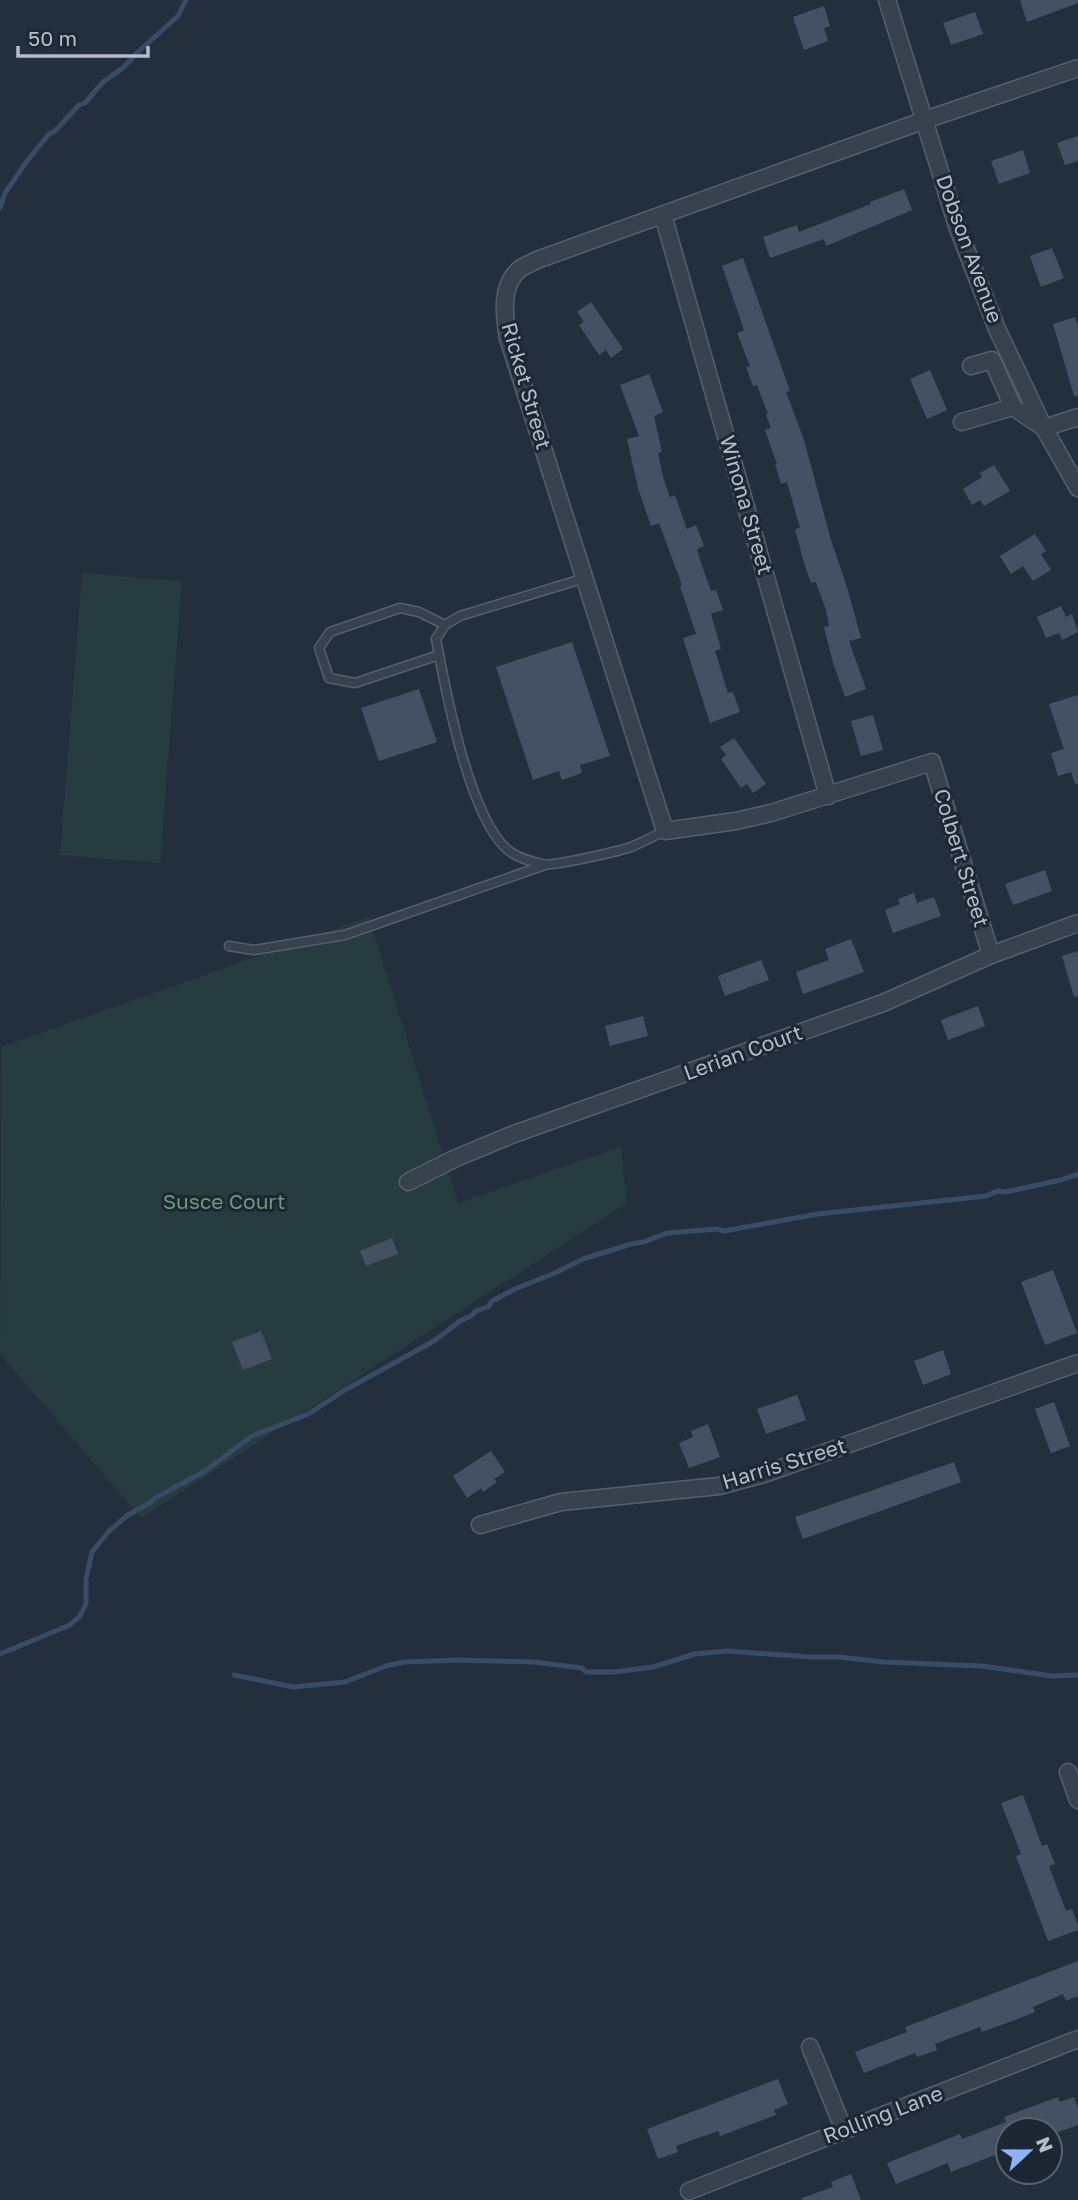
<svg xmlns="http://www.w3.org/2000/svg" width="1078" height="2200" font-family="'Golos Text',sans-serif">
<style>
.green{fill:#263c3f}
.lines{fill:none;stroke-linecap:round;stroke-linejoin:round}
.stream{stroke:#394c67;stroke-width:5}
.building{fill:#455162}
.lane-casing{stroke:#565f6c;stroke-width:11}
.street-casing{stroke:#565f6c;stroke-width:19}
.lane{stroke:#38414e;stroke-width:8}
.street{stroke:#38414e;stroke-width:16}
.labels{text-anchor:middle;stroke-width:6;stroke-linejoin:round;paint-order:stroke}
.street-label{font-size:21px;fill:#b4bcc9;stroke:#1d2633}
.park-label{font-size:21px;fill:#6b9a76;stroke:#1d2633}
</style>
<rect width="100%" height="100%" fill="#242f3e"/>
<g class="green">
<polygon points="82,573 182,581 160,863 60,855"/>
<polygon points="369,917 458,1203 621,1147 627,1203 141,1518 0,1354 1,1047"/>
</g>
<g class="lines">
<g class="stream">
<polyline points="0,208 5,193 27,161 49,134 55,131 79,105 85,103 103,82 124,67 138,52 178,16 186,0"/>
<polyline points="0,1654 70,1625 80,1616 86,1604 86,1579 92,1552 109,1531 128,1515 150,1503 155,1498 205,1471 252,1436 308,1414 345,1390 434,1341 460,1321 471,1316 476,1311 488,1307 492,1301 515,1289 555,1273 583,1259 631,1244 644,1242 667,1233 718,1229 724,1231 818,1214 986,1196 998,1191 1005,1192 1061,1180 1078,1174"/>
<polyline points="234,1675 293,1687 345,1682 386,1666 404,1662 458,1660 533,1662 582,1668 586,1672 614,1672 653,1667 695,1654 727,1651 811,1657 838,1657 884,1662 982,1666 1052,1676 1078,1675"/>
</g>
</g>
<g class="building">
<polygon points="1020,0 1078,0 1078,3 1027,22"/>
<polygon points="824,6 830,26 824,28 828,41 804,50 793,17"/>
<polygon points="975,12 983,34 951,45 943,23"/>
<polygon points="1078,136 1078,161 1065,165 1057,143"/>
<polygon points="1023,150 1030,173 999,184 991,161"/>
<polygon points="904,189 912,210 826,246 824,239 770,258 763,237 797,225 799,232 871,204 870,202"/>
<polygon points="1052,248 1064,278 1041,287 1030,256"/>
<polygon points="743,258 790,391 786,392 804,440 831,540 847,587 861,638 849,641 866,689 845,697 833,663 824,627 829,626 826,610 816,582 811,583 804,563 795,529 800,528 787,482 781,484 775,464 777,464 765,430 771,428 766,415 768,414 757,385 753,386 746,367 750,366 737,333 744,330 722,266"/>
<polygon points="591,302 623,349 611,358 606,350 599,355 579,325 584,322 577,312"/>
<polygon points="1075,317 1078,327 1078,396 1074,396 1053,324"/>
<polygon points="930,370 947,410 927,419 910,379"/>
<polygon points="649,374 663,412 654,416 662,452 658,453 663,477 670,497 675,495 687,529 696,525 704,546 697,549 701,563 711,591 716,590 723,610 711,614 721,649 715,651 728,693 733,692 740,712 710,723 683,638 696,634 680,586 682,585 659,523 651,526 638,488 627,439 639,436 620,385"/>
<polygon points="994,465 1010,491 984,506 980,500 972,505 963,489 982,477 980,473"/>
<polygon points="1035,534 1046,551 1041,554 1051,570 1033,581 1023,566 1011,574 1000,556"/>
<polygon points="1061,606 1066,617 1072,614 1078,632 1062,640 1059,633 1046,638 1037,617"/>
<polygon points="572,642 610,756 580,765 582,773 562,780 559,771 533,780 496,667"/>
<polygon points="419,689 437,742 379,761 361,708"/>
<polygon points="1078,695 1078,784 1075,784 1071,772 1058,776 1051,753 1064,749 1049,704"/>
<polygon points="873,715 883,750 861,756 851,721"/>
<polygon points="734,738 766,784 753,793 747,784 741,788 721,759 726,755 720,747"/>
<polygon points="1045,870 1052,891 1013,905 1005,884"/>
<polygon points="914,893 917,903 934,897 941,916 893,933 885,910 900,904 898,899"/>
<polygon points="851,939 864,972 803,994 796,972 829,960 825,949"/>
<polygon points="1078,951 1078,996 1074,997 1062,956"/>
<polygon points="761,960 769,980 725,996 718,976"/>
<polygon points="978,1006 985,1026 948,1040 941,1020"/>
<polygon points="643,1016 648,1036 610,1046 605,1026"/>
<polygon points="392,1238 398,1254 366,1266 360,1251"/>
<polygon points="1053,1270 1077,1333 1045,1345 1021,1282"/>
<polygon points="261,1331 272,1359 243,1370 232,1342"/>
<polygon points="943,1350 951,1374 923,1385 914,1361"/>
<polygon points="797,1395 806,1420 766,1434 757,1409"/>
<polygon points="1054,1402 1070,1446 1051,1453 1035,1409"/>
<polygon points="708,1424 720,1457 689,1468 679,1443 693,1437 691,1431"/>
<polygon points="491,1451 505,1472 494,1479 497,1482 483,1492 481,1488 467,1498 453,1476"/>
<polygon points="954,1462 961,1482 803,1539 795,1517"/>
<polygon points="1023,1795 1042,1846 1047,1844 1055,1864 1049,1866 1066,1911 1072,1909 1078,1926 1078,1930 1048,1941 1016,1856 1021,1854 1001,1803"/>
<polygon points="1078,1961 1078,1996 1066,2001 1063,1994 1033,2007 1035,2012 1015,2020 982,2032 980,2027 935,2044 937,2050 917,2057 915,2053 864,2073 855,2052 907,2032 905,2027"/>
<polygon points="778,2079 788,2104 774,2110 776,2115 720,2136 718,2131 676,2146 678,2152 658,2159 647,2129"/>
<polygon points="1058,2097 1060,2102 1074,2097 1078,2108 1078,2125 1050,2135 1050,2130 1009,2130 1008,2126 1008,2150 951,2172 948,2163 896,2184 887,2163 960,2134 962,2139 1006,2122 1004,2117"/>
<polygon points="851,2174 861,2200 802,2200 802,2198 833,2187 831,2182"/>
</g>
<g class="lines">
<defs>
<g id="lane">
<path d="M585 578 460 616 445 625 436 639C445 687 470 826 512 853 520 858 533 862 542 864 552 867 619 851 631 847 643 842 654 836 665 831"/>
<polyline points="439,655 355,683 329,678 319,648 330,632 400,608 419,612 445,625"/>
<polyline points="229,946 254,950 345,935 545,865"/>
</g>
<g id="street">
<polyline points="887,0 957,226 997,329 1044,428 1078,488"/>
<polyline points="663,215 828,796"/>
<polyline points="971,366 992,360 1013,407"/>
<polyline points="962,422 1013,407 1044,428 1078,417"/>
<path d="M991 955 932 762 771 813 736 821 665 831 508 338C504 315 500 284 521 268 526 265 532 263 537 260L925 120 1078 68"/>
<polyline points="408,1182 456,1158 514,1134 883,1003 991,955 1078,923"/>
<polyline points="480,1525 561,1502 719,1486 764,1474 1078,1363"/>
<polyline points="1068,1772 1078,1800"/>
<polyline points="810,2047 844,2130"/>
<polyline points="689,2191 1078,2039"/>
</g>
</defs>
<use href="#lane" class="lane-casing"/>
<use href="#street" class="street-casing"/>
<use href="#lane" class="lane"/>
<use href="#street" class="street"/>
</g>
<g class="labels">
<g class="street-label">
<text transform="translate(969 249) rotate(70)" y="7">Dobson Avenue</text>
<text transform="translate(526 386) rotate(74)" y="7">Ricket Street</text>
<text transform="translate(746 505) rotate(74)" y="7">Winona Street</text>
<text transform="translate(961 858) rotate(73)" y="7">Colbert Street</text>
<text transform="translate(743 1053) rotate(-20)" y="7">Lerian Court</text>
<text transform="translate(784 1464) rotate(-17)" y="7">Harris Street</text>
<text transform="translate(883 2115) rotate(-21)" y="7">Rolling Lane</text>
</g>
<g class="park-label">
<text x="224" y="1209">Susce Court</text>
</g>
</g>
<g transform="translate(1029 2151) rotate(68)"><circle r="33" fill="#1d2633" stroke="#59626f" stroke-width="2"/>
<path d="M0-5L12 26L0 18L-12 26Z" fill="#8ab4f8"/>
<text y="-10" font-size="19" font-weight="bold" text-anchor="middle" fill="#b4bcc9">N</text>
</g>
<path d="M18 46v10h130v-10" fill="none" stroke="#b4bcc9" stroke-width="3.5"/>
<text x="28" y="46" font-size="21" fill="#b4bcc9" stroke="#1d2633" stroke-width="5" paint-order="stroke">50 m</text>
</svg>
